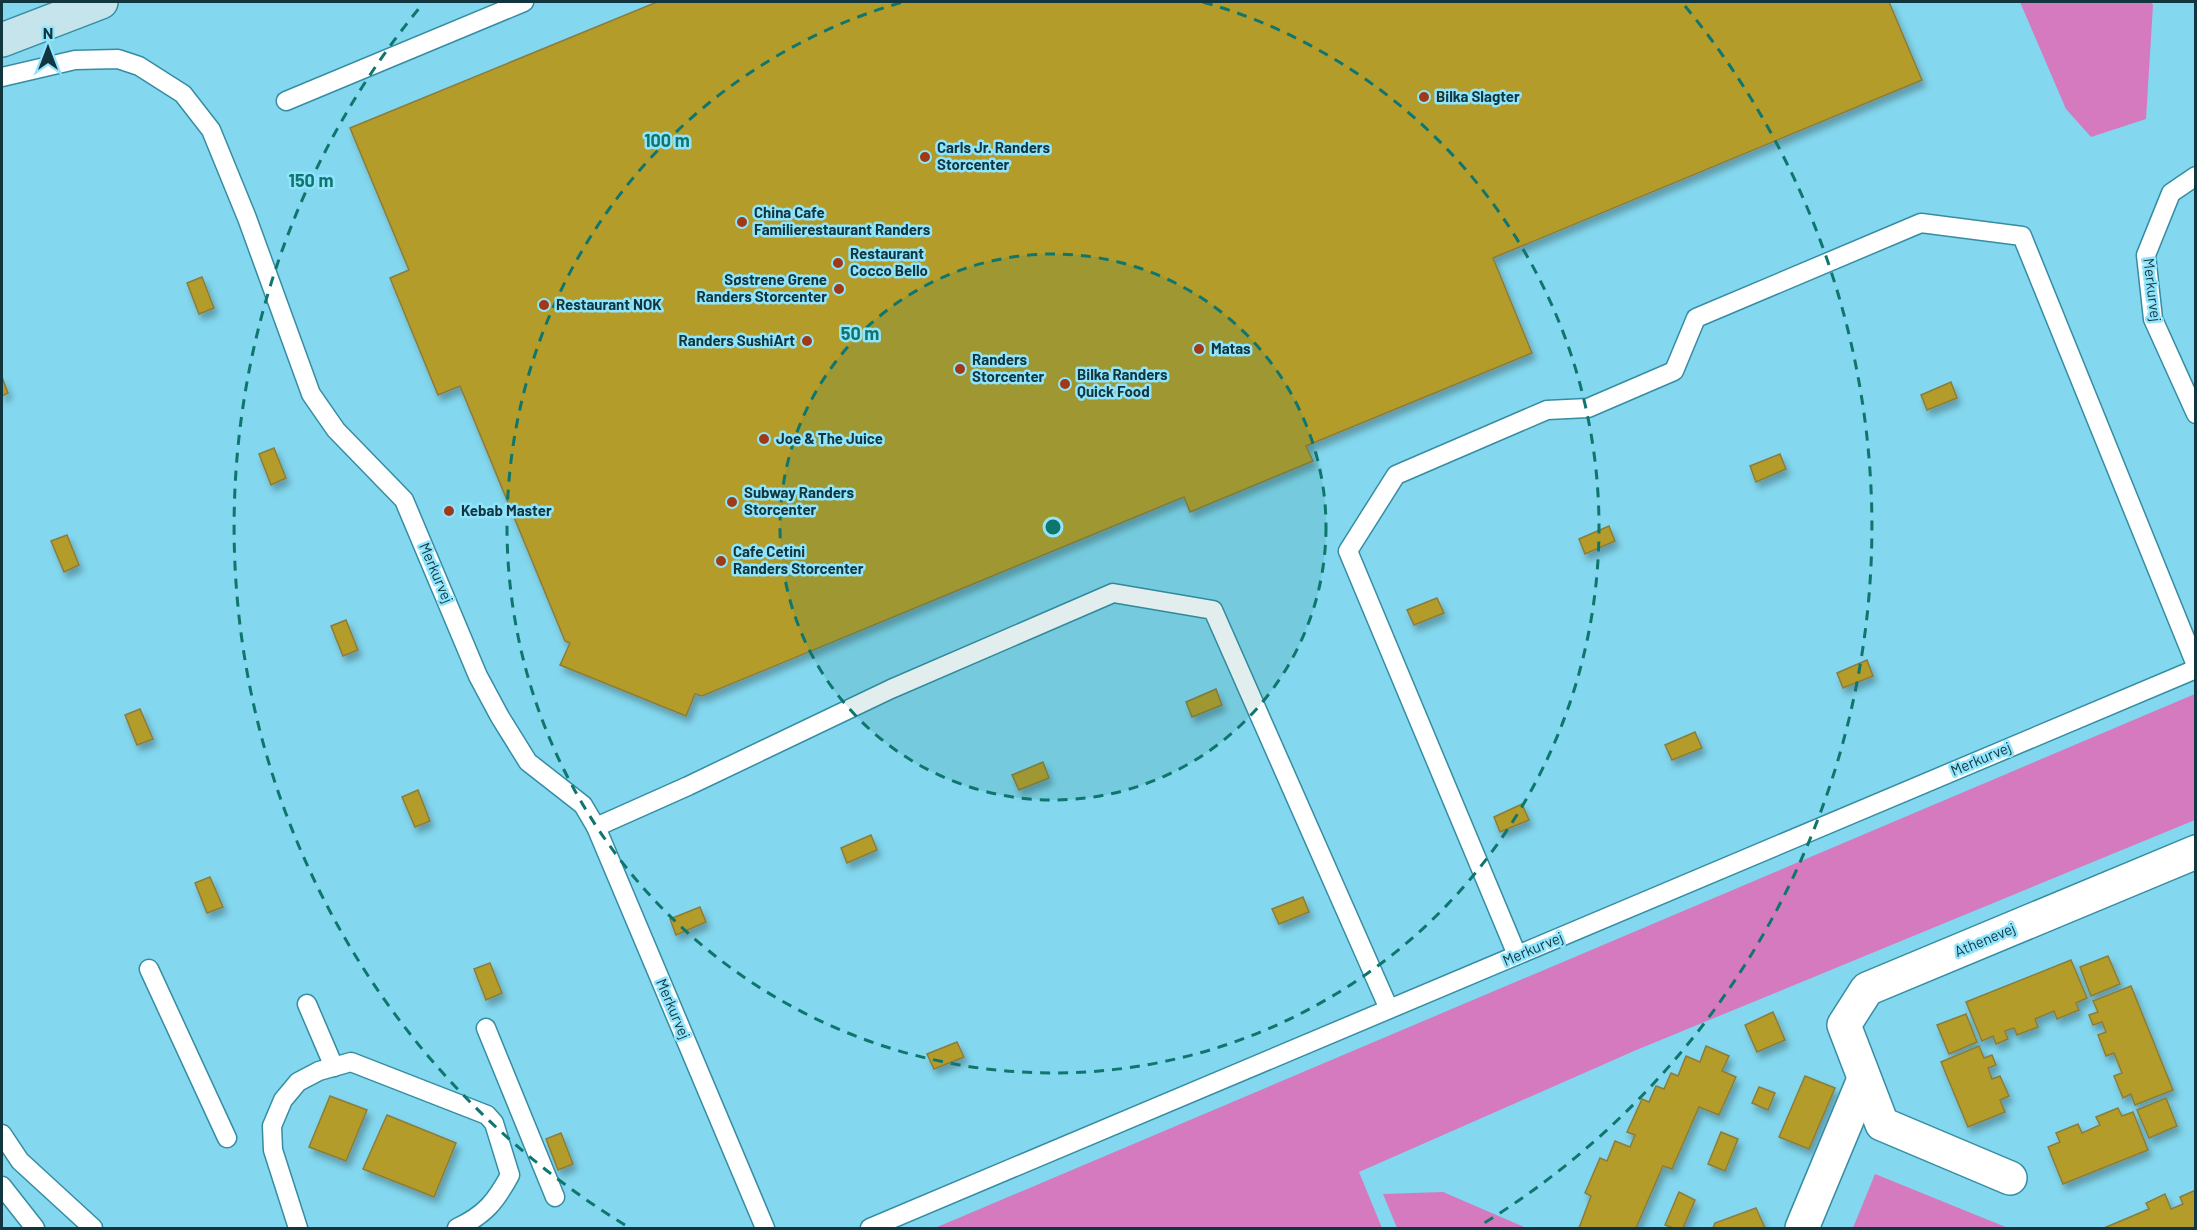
<svg xmlns="http://www.w3.org/2000/svg" width="2197" height="1230" font-family="Barlow,sans-serif">
<style>
.green{fill:#d57abe}
.building{fill:#b39c2b;stroke:#8b7c3a;stroke-width:1.5;filter:url(#shadow)}
.lines{fill:none;stroke-linecap:round;stroke-linejoin:round}
.lane-casing{stroke:#368da3;stroke-width:21}
.street-casing{stroke:#368da3;stroke-width:36}
.secondary-casing{stroke:#368da3;stroke-width:36}
.lane{stroke:#fff;stroke-width:18}
.street{stroke:#fff;stroke-width:33}
.secondary{stroke:#c5e4eb;stroke-width:33}
.ring{fill:none;stroke:#0f766e;stroke-width:3;stroke-dasharray:10 8}
.poi-dot{fill:#a03918;stroke:#90e4fc;stroke-width:2}
.labels{text-anchor:middle;stroke-width:5;stroke-linejoin:round;paint-order:stroke}
.poi-label{font-size:15px;font-weight:bold;fill:#12363f;stroke:#90e4fc;text-anchor:start}
.street-label{font-size:15px;fill:#12363f;stroke:#90e4fc}
.centre{fill:#0f766e;stroke:#90e4fc;stroke-width:3}
.ring-label{font-size:18px;text-anchor:middle;font-weight:bold;fill:#0f766e;stroke:#90e4fc;stroke-width:5;stroke-linejoin:round;paint-order:stroke}
</style>
<defs>
<filter id="shadow"><feDropShadow dx="3.5" dy="6" stdDeviation="3" flood-color="#0004"/></filter>
</defs>
<rect width="100%" height="100%" fill="#83d7ee"/>
<g class="green">
<polygon points="2020,2 2151,2 2153,5 2146,119 2091,137 2066,109"/>
<polygon points="2195,694 2195,820 1634,1051 1359,1172 1382,1228 935,1228"/>
<polygon points="1875,1174 2008,1228 1853,1228"/>
<polygon points="1443,1192 1524,1227 1397,1228 1383,1194"/>
</g>
<g class="building">
<polygon points="657,2 1889,2 1922,80 1493,258 1532,353 1306,446 1313,461 1190,512 1184,497 702,696 695,694 686,716 560,665 570,643 565,641 460,386 438,395 390,278 409,270 350,128"/>
<polygon points="202,277 214,308 199,314 187,283"/>
<polygon points="2,377 8,393 2,396"/>
<polygon points="1951,382 1957,398 1927,410 1921,395"/>
<polygon points="274,448 286,478 271,485 259,454"/>
<polygon points="1780,454 1786,469 1756,482 1750,466"/>
<polygon points="1609,526 1615,541 1585,554 1579,539"/>
<polygon points="67,535 79,565 64,572 51,541"/>
<polygon points="1437,598 1444,613 1414,625 1407,610"/>
<polygon points="346,620 358,650 343,656 331,626"/>
<polygon points="1867,660 1873,676 1843,688 1837,673"/>
<polygon points="1216,689 1222,705 1192,717 1186,702"/>
<polygon points="140,709 153,739 137,745 125,715"/>
<polygon points="1695,732 1702,748 1672,760 1665,745"/>
<polygon points="1043,762 1049,778 1019,790 1012,775"/>
<polygon points="418,790 430,821 415,827 402,797"/>
<polygon points="1522,804 1529,820 1500,832 1494,817"/>
<polygon points="871,835 877,850 847,863 841,848"/>
<polygon points="210,877 223,907 207,913 195,883"/>
<polygon points="1303,897 1309,912 1279,924 1272,909"/>
<polygon points="700,907 706,922 676,935 670,919"/>
<polygon points="2108,956 2120,984 2091,996 2080,967"/>
<polygon points="2071,960 2087,998 2076,1003 2079,1010 2057,1019 2054,1011 2035,1019 2038,1027 2017,1035 2014,1028 2005,1031 2008,1039 1996,1044 1993,1036 1982,1041 1966,1002"/>
<polygon points="490,963 502,993 486,1000 474,969"/>
<polygon points="2131,986 2173,1090 2135,1105 2131,1094 2123,1098 2114,1076 2122,1073 2114,1053 2106,1056 2098,1035 2106,1032 2102,1022 2093,1025 2089,1015 2098,1012 2093,1001"/>
<polygon points="1773,1012 1785,1040 1757,1052 1745,1025"/>
<polygon points="1966,1014 1977,1042 1949,1054 1937,1025"/>
<polygon points="957,1042 964,1057 934,1069 927,1054"/>
<polygon points="1706,1046 1729,1056 1722,1071 1736,1077 1719,1115 1699,1107 1672,1169 1663,1166 1636,1228 1579,1228 1591,1196 1585,1193 1600,1158 1607,1161 1615,1141 1630,1147 1635,1135 1627,1132 1642,1099 1649,1102 1656,1086 1664,1089 1671,1073 1678,1076 1686,1056 1700,1062"/>
<polygon points="1979,1046 1984,1058 1992,1055 1996,1065 1988,1068 1992,1079 2000,1076 2009,1096 2000,1100 2005,1112 1968,1127 1941,1062"/>
<polygon points="1805,1076 1835,1088 1809,1149 1779,1137"/>
<polygon points="1759,1087 1775,1093 1768,1110 1752,1103"/>
<polygon points="330,1096 367,1110 346,1161 309,1147"/>
<polygon points="2166,1098 2177,1126 2149,1138 2137,1110"/>
<polygon points="2118,1108 2122,1116 2133,1112 2148,1150 2063,1184 2048,1147 2060,1142 2056,1133 2078,1124 2082,1133 2100,1125 2096,1117"/>
<polygon points="387,1115 456,1143 434,1197 363,1169"/>
<polygon points="1721,1132 1738,1139 1725,1171 1708,1164"/>
<polygon points="561,1133 573,1164 558,1170 546,1139"/>
<polygon points="2196,1190 2196,1228 2104,1228 2149,1209 2146,1203 2165,1194 2171,1209 2183,1204 2180,1197"/>
<polygon points="1679,1192 1695,1200 1683,1228 1674,1228 1665,1225"/>
<polygon points="1756,1208 1765,1228 1713,1228 1715,1223"/>
</g>
<g class="lines">
<defs>
<g id="lane">
<polyline points="2,77 75,60 118,59 139,66 183,94 211,130 247,218 311,394 336,430 404,500 478,676 500,717 528,762 583,805 596,827 765,1228"/>
<polyline points="286,101 524,2"/>
<polyline points="2196,176 2171,193 2146,255 2153,319 2196,414"/>
<polyline points="596,827 688,786 891,689 1113,593 1213,610 1389,1009"/>
<polyline points="1517,955 1348,551 1396,475 1547,410 1588,408 1674,371 1696,318 1921,223 2022,236 2196,665"/>
<polyline points="149,969 227,1138"/>
<polyline points="307,1004 334,1067"/>
<polyline points="486,1028 555,1197"/>
<polyline points="2,1134 20,1161 93,1228"/>
<polyline points="2,1186 35,1228"/>
<path d="M298 1228 273 1150 272 1126 283 1100 298 1082 319 1071 351 1062 487 1115 494 1123 510 1175C496 1201 485 1215 457 1228"/>
<polyline points="870,1228 2196,669"/>
</g>
<g id="street">
<polyline points="2010,1178 1882,1124 1844,1025 1867,989 2196,852"/>
<polyline points="1802,1228 1864,1079"/>
</g>
<polyline id="secondary" points="2,40 101,2"/>
</defs>
<use href="#lane" class="lane-casing"/>
<use href="#street" class="street-casing"/>
<use href="#secondary" class="secondary-casing"/>
<use href="#lane" class="lane"/>
<use href="#street" class="street"/>
<use href="#secondary" class="secondary"/>
</g>
<circle cx="1053" cy="527" r="273" fill="#0f766e" fill-opacity=".12"/>
<g class="ring">
<circle cx="1053" cy="527" r="273"/>
<path d="M1203 2A546 546 0 1 1 903 2"/>
<path d="M625 1225A819 819 0 0 1 421 6M1685 6A819 819 0 0 1 1481 1225"/>
</g>
<g class="poi-dot">
<circle cx="1424" cy="97" r="6"/>
<circle cx="925" cy="157" r="6"/>
<circle cx="742" cy="222" r="6"/>
<circle cx="838" cy="263" r="6"/>
<circle cx="839" cy="289" r="6"/>
<circle cx="544" cy="305" r="6"/>
<circle cx="807" cy="341" r="6"/>
<circle cx="1199" cy="349" r="6"/>
<circle cx="960" cy="369" r="6"/>
<circle cx="1065" cy="384" r="6"/>
<circle cx="764" cy="439" r="6"/>
<circle cx="732" cy="502" r="6"/>
<circle cx="449" cy="511" r="6"/>
<circle cx="721" cy="561" r="6"/>
</g>
<g class="labels">
<g class="poi-label">
<text x="1436" y="102">Bilka Slagter</text>
<text x="937" y="153">Carls Jr. Randers<tspan x="937" dy="17">Storcenter</tspan></text>
<text x="754" y="218">China Cafe<tspan x="754" dy="17">Familierestaurant Randers</tspan></text>
<text x="850" y="259">Restaurant<tspan x="850" dy="17">Cocco Bello</tspan></text>
<text x="827" y="285" text-anchor="end">Søstrene Grene<tspan x="827" dy="17">Randers Storcenter</tspan></text>
<text x="556" y="310">Restaurant NOK</text>
<text x="795" y="346" text-anchor="end">Randers SushiArt</text>
<text x="1211" y="354">Matas</text>
<text x="972" y="365">Randers<tspan x="972" dy="17">Storcenter</tspan></text>
<text x="1077" y="380">Bilka Randers<tspan x="1077" dy="17">Quick Food</tspan></text>
<text x="776" y="444">Joe &amp; The Juice</text>
<text x="744" y="498">Subway Randers<tspan x="744" dy="17">Storcenter</tspan></text>
<text x="461" y="516">Kebab Master</text>
<text x="733" y="557">Cafe Cetini<tspan x="733" dy="17">Randers Storcenter</tspan></text>
</g>
<g class="street-label">
<text transform="translate(2152 290) rotate(83)" y="5">Merkurvej</text>
<text transform="translate(436 573) rotate(67)" y="5">Merkurvej</text>
<text transform="translate(1981 759) rotate(-23)" y="5">Merkurvej</text>
<text transform="translate(1985 940) rotate(-23)" y="5">Athenevej</text>
<text transform="translate(1533 949) rotate(-23)" y="5">Merkurvej</text>
<text transform="translate(673 1009) rotate(67)" y="5">Merkurvej</text>
</g>
</g>
<circle cx="1053" cy="527" r="9" class="centre"/>
<g class="ring-label">
<text x="667" y="147">100 m</text>
<text x="311" y="187">150 m</text>
<text x="860" y="340">50 m</text>
</g>
<rect width="2197" height="1230" fill="none" stroke="#12363f" stroke-width="6"/>
<g transform="translate(48 48)" stroke="#90e4fc" stroke-width="4.5" paint-order="stroke">
<path d="M0-4.5L10 22L0 15L-10 22Z" fill="#12363f"/>
<text y="-9" font-size="16" font-weight="bold" text-anchor="middle" fill="#12363f">N</text>
</g>
</svg>
